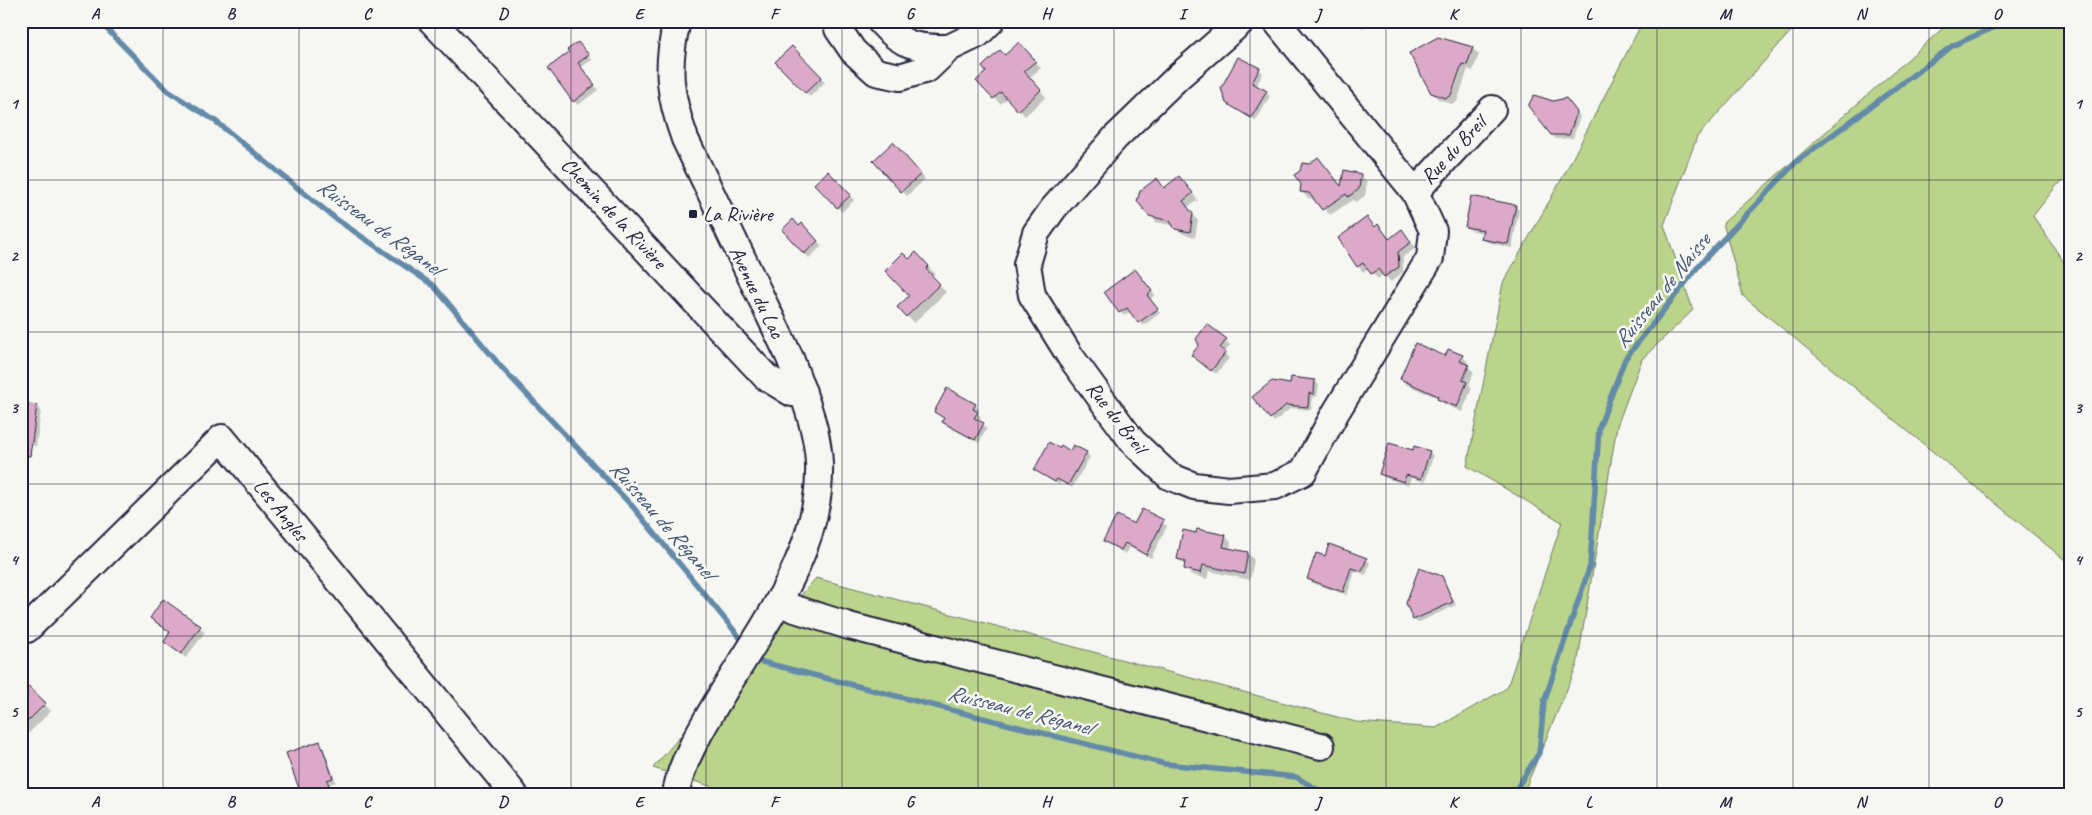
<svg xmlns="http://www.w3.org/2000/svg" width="2092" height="815" font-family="Caveat,sans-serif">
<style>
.green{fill:#bad48c;stroke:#6e7b64}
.shadow{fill:#0003}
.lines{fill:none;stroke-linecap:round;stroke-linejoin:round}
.stream{stroke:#648aa8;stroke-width:5.5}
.building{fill:#dcaac8;stroke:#22223b}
.minor-casing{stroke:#22223b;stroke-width:30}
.minor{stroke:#f6f6f2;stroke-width:26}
.grid{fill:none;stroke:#22223b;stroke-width:1;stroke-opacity:0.55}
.poi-dot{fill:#22223b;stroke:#f6f6f2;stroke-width:2}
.labels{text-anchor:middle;stroke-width:5;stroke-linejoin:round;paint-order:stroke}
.street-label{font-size:21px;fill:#22223b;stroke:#f6f6f2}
.poi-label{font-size:21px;fill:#22223b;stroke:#f6f6f2;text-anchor:start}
.water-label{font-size:22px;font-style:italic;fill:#435672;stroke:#f6f6f2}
.neatline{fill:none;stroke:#22223b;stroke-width:2}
.grid-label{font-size:16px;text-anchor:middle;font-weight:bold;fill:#22223b}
</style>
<rect width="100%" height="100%" fill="#f6f6f2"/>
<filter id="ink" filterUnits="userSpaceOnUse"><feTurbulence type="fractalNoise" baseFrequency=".02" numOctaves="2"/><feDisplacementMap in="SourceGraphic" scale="10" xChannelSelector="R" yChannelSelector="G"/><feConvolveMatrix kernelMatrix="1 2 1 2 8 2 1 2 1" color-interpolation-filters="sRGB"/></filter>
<g filter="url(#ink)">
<g class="green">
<polygon points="1643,21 1800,21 1697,137 1664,225 1693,310 1642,359 1617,426 1577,665 1523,794 735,794 653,768 816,578 1356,722 1436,728 1507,688 1562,522 1467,466 1503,283 1564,175"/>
<polygon points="1951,21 2071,21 2071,177 2057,185 2033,216 2071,273 2071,565 1743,296 1723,223"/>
</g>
<g class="shadow">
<polygon points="1356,21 1372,21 1363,28"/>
<polygon points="582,47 592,60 581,67 598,90 578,105 574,101 571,53"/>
<polygon points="791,48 825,82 810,97 776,62"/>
<polygon points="1472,48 1479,54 1473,71 1468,69 1457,102 1452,104 1438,99 1432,93"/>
<polygon points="1025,50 1041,68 1029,78 1046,97 1025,116 1008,98 1000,104 978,81 1005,57"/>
<polygon points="1259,69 1263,73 1256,87 1270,96 1256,121 1227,103"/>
<polygon points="1553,102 1570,103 1580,116 1573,138 1556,139 1552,134"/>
<polygon points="897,148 925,179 907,196 875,161"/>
<polygon points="1310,166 1342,188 1361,176 1367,182 1365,196 1356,202 1353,200 1330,215 1315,199 1308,198 1301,191"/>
<polygon points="828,173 854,200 842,212 815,184"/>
<polygon points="1157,179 1165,189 1185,184 1198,200 1188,207 1198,221 1195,237 1183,234 1175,226 1156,222 1150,215"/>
<polygon points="1515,206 1519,210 1512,248 1487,242 1483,239 1484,233 1470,230 1466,226"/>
<polygon points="802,225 822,246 809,258 783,230"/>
<polygon points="1378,226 1390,240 1407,236 1416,248 1403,257 1403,272 1391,282 1383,274 1378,279 1368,268 1363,272 1358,266"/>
<polygon points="916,254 935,274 931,276 946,292 914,323 898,307 910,296 909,260"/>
<polygon points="1135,270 1155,295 1150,299 1160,313 1143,326 1131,311 1124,316 1106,292"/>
<polygon points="1208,326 1230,345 1224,353 1229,358 1216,374 1197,359"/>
<polygon points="1462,356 1468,362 1466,365 1474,372 1469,385 1472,388 1462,412 1444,404 1438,398 1407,385 1401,379 1446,358"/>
<polygon points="1315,381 1319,385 1317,397 1313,396 1311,410 1291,408 1274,422 1254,397 1291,385"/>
<polygon points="975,405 979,409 977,413 981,417 978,422 987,428 979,443 948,426 944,422 945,419 936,412"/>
<polygon points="37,406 41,410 36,446 21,444"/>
<polygon points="1059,450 1086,453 1090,457 1072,488 1061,482 1059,485 1035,470"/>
<polygon points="1414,452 1429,452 1433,456 1425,482 1411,478 1408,485 1385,478 1381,474"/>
<polygon points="1143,511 1167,526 1151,558 1129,547 1125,554 1104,541 1135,526"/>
<polygon points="1225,536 1231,542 1230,549 1248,553 1254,560 1250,580 1209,571 1207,579 1192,575 1185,569 1186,566 1178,559"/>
<polygon points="1326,558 1366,559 1370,563 1366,575 1355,571 1347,595 1312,583 1308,579"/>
<polygon points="1442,577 1456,605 1417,623 1414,619"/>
<polygon points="164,601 205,632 186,658 170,646 171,633 151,618"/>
<polygon points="21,681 51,711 22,740 21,739"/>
<polygon points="320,743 323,746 336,782 330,784 332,790 320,794 303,794 288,754"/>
</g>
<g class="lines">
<g class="stream">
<polyline points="99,21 168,91 214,120 336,219 434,286 502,368 633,507 746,645"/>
<polyline points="755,656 758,661 1165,764 1296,777 1325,794"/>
<polyline points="1513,794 1539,753 1544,702 1590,566 1599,428 1625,359 1701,263 1796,162 1952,46 2008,21"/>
</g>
</g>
<g class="building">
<polygon points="1438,37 1473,47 1467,65 1462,64 1451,95 1446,98 1431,93 1409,53"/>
<polygon points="578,42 589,55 578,63 595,85 573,102 548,68 569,52 567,50"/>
<polygon points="1019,42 1036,61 1024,71 1041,90 1018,111 1001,92 993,99 976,81 986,72 982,67 1000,50 1005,55"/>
<polygon points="792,46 822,77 805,93 775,62"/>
<polygon points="1238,57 1260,68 1252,83 1267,91 1251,118 1226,103 1221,88"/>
<polygon points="1534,95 1553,101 1566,98 1577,112 1569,135 1551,135 1528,106"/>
<polygon points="893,142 921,174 901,192 873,161"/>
<polygon points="1318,157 1341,186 1344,170 1361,174 1359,189 1348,197 1346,194 1322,210 1309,193 1300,192 1301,184 1294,175 1300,171 1302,163 1309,164"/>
<polygon points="828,171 851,195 837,208 814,184"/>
<polygon points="1179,176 1193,193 1183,201 1193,214 1190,232 1175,229 1170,221 1149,216 1137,201 1140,191 1157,178 1164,188"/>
<polygon points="1471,196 1516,205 1508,244 1481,239 1483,230 1465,227"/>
<polygon points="1367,217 1375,227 1378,224 1389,239 1402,229 1411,242 1398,252 1399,267 1384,277 1378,269 1371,274 1363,263 1357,267 1338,238"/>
<polygon points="793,219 799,226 802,223 818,241 804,254 782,230"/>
<polygon points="916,252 929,266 926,269 940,284 906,317 897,307 909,296 885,271 903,253 909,259"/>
<polygon points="1135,269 1152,291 1147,295 1158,309 1138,323 1127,308 1119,313 1104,292"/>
<polygon points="1207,324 1227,339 1220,348 1226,352 1211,371 1191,355 1199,345 1196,339"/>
<polygon points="1415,343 1445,356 1448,349 1463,355 1460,361 1469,365 1463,380 1467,382 1457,407 1437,399 1438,396 1400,379"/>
<polygon points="1291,377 1315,380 1314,394 1309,393 1308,407 1286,405 1270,419 1252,397 1272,381 1290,384"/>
<polygon points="947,388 976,404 973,409 978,412 974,418 984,423 975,440 942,422 944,418 934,412"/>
<polygon points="21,403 37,405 30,456 21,455"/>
<polygon points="1049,442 1059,448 1061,445 1070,451 1073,445 1087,452 1068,485 1057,479 1055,482 1034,470"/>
<polygon points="1389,443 1413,450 1414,446 1430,451 1421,479 1406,475 1404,482 1379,474"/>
<polygon points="1142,509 1164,520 1146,555 1125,543 1121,550 1103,541 1117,515 1134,524"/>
<polygon points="1197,529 1226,535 1223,547 1248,552 1244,574 1203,565 1201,573 1184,569 1185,561 1177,559 1183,530 1196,533"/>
<polygon points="1329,544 1367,558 1362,571 1351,568 1343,592 1307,579 1316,553 1325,556"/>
<polygon points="1419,568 1442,576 1453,602 1413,620 1406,603"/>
<polygon points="163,599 201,626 181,654 164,642 170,632 150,618"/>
<polygon points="21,679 46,703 21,728"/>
<polygon points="320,741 333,778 327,780 329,786 301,794 286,753"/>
</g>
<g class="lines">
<defs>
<g id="minor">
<polyline points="432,21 766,377 792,393 803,392"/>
<polyline points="837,21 838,29 853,51 876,72 900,77 927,69 949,48 978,34 991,21"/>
<path d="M880 21C902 47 917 48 949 48"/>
<polyline points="1242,21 1178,77 1115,138 1053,209 1036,233 1027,264 1032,295 1070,356 1133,442 1169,476 1194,486 1229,490 1275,486 1303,472 1336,412 1430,258 1433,231 1415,192 1276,21"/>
<polyline points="1415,192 1492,109"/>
<polyline points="779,600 792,608 849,626 1321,746"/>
<polyline points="27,629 222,438 514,794"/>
<path d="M676 794C680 762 706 721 722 694 764 625 822 549 819 464 818 428 802 391 790 358L685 139C669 95 666 67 677 21"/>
</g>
</defs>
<use href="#minor" class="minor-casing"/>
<use href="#minor" class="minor"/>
</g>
</g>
<path class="grid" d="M163 21V794M299 21V794M435 21V794M571 21V794M706 21V794M842 21V794M978 21V794M1114 21V794M1250 21V794M1386 21V794M1521 21V794M1657 21V794M1793 21V794M1929 21V794M21 180H2071M21 332H2071M21 484H2071M21 636H2071"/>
<rect class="poi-dot" x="688" y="209" width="10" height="10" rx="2.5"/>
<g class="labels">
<g class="street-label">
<text transform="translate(1453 150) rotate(-47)" y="7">Rue du Breil</text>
<text transform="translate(614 213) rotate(47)" y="7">Chemin de la Rivière</text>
<text transform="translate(757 292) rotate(64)" y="7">Avenue du Lac</text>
<text transform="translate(1117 417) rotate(52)" y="7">Rue du Breil</text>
<text transform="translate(281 510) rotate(51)" y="7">Les Angles</text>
</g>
<g class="poi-label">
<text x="703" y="221">La Rivière</text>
</g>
<g class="water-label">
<text transform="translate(380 226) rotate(36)" y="8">Ruisseau de Réganel</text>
<text transform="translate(1661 290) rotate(-51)" y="8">Ruisseau de Naisse</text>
<text transform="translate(663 519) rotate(49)" y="8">Ruisseau de Réganel</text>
<text transform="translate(1020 709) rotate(14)" y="8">Ruisseau de Réganel</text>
</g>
</g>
<rect width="2092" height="815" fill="none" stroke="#f6f6f2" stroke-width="55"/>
<rect x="28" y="28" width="2036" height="760" class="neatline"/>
<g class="grid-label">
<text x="95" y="19">A</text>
<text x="231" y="19">B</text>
<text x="367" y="19">C</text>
<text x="503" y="19">D</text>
<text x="639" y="19">E</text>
<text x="774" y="19">F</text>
<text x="910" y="19">G</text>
<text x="1046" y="19">H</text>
<text x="1182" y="19">I</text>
<text x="1318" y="19">J</text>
<text x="1453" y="19">K</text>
<text x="1589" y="19">L</text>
<text x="1725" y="19">M</text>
<text x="1861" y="19">N</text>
<text x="1997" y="19">O</text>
<text x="14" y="109">1</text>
<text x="2078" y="109">1</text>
<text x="14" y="261">2</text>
<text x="2078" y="261">2</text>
<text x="14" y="413">3</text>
<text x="2078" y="413">3</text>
<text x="14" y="565">4</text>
<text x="2078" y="565">4</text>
<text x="14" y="717">5</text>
<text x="2078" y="717">5</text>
<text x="95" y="807">A</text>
<text x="231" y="807">B</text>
<text x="367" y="807">C</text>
<text x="503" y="807">D</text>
<text x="639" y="807">E</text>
<text x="774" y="807">F</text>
<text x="910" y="807">G</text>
<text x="1046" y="807">H</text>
<text x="1182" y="807">I</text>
<text x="1318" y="807">J</text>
<text x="1453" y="807">K</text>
<text x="1589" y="807">L</text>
<text x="1725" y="807">M</text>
<text x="1861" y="807">N</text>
<text x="1997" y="807">O</text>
</g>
</svg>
